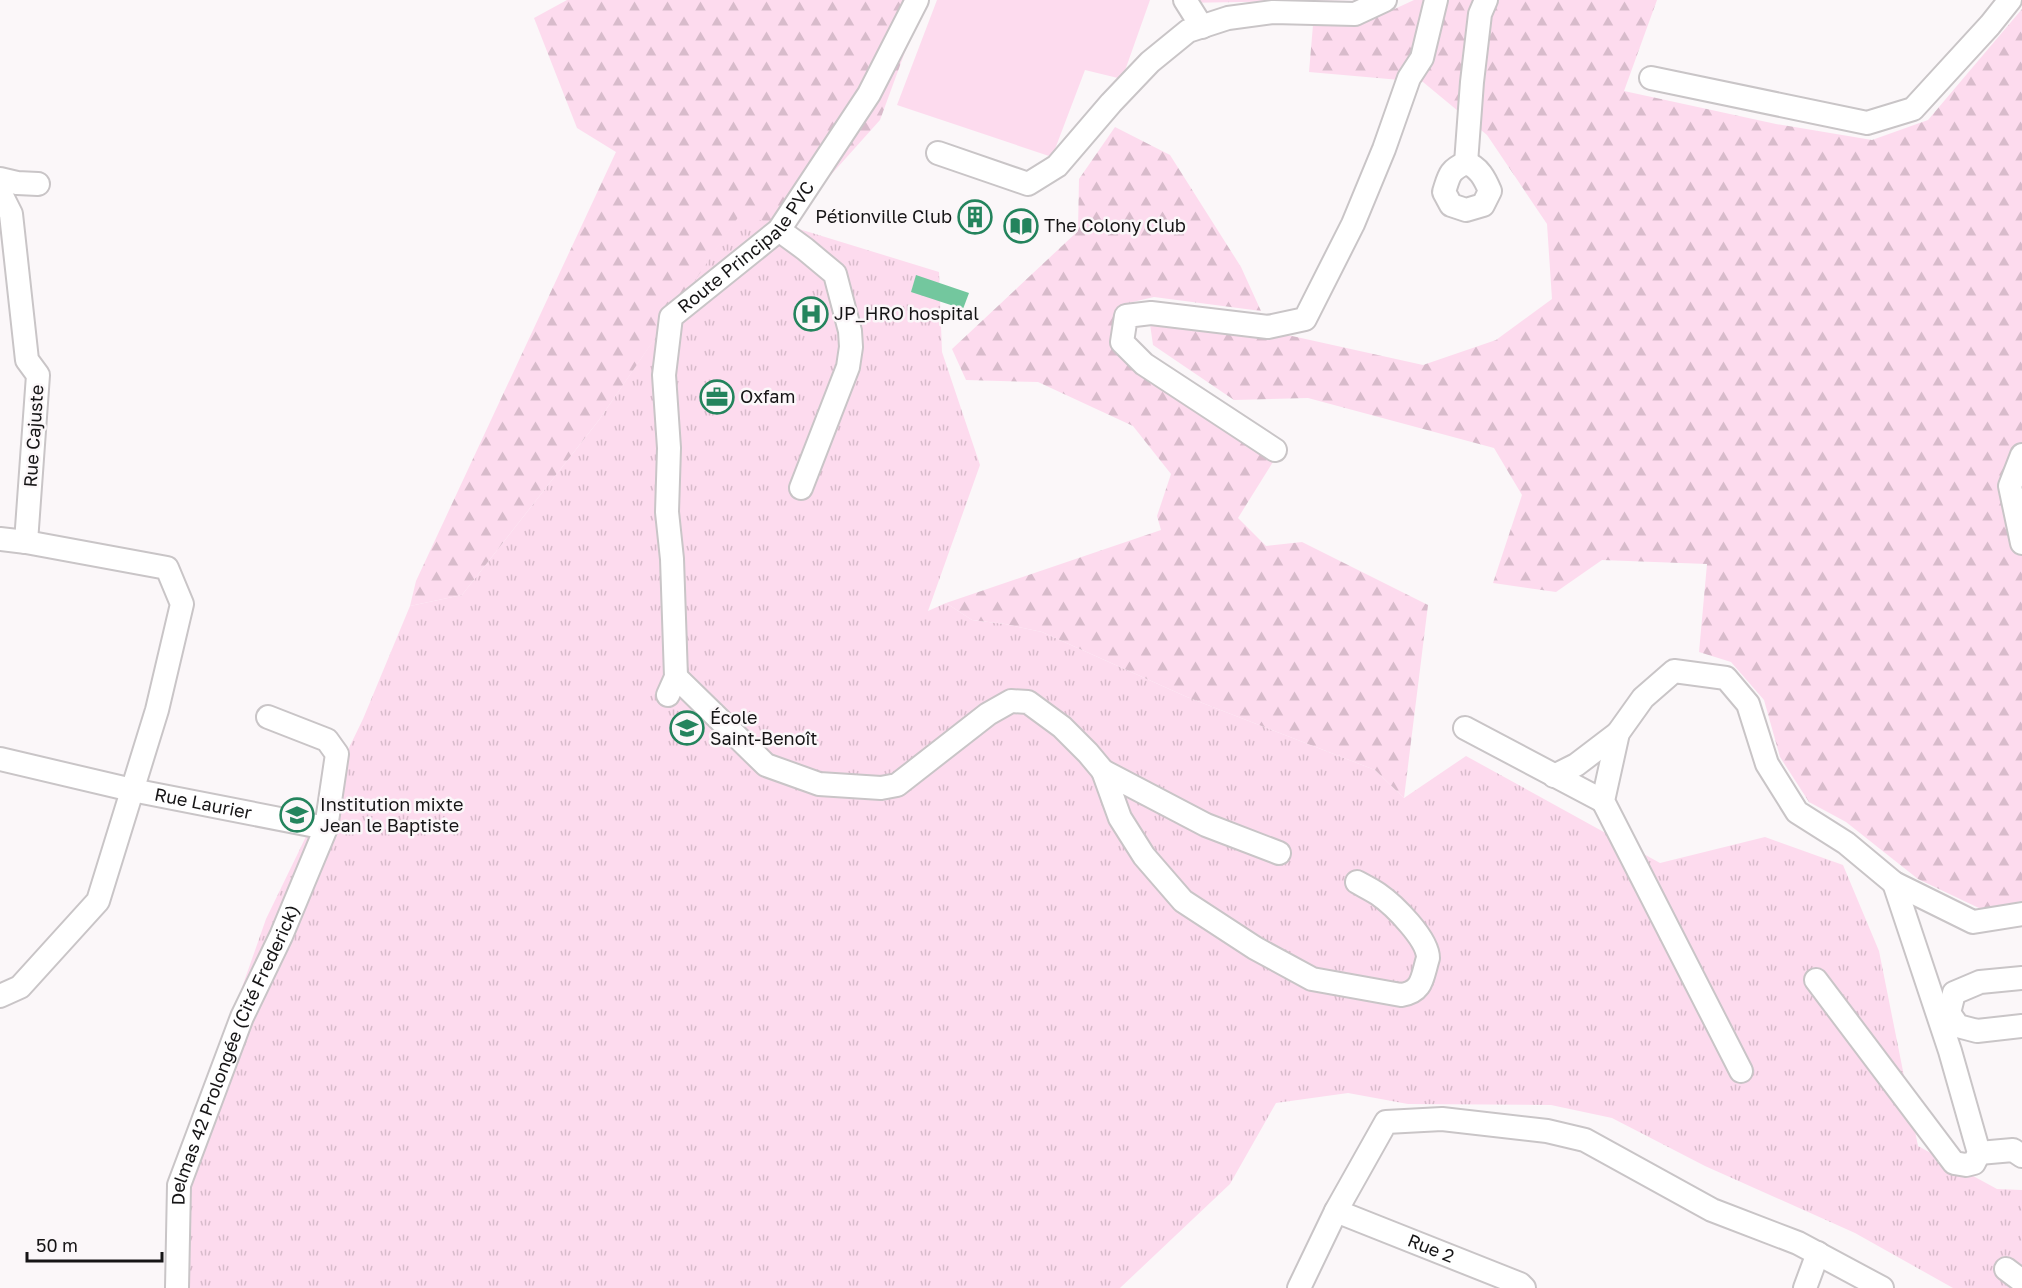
<svg xmlns="http://www.w3.org/2000/svg" width="2022" height="1288" font-family="'Golos Text',sans-serif">
<style>
.grass{fill:url(#grass-tufts)}
.forest{fill:url(#forest-firs)}
.green{fill:#fddbee}
.water{fill:#73c79e}
.lines{fill:none;stroke-linecap:round;stroke-linejoin:round}
.minor-casing{stroke:#c9c5c7;stroke-width:26}
.minor{stroke:#fff;stroke-width:22}
.labels{text-anchor:middle;stroke-width:5;stroke-linejoin:round;paint-order:stroke}
.poi-label{font-size:18px;fill:#161516;stroke:#fbf7f9;text-anchor:start}
.street-label{font-size:18px;fill:#161516;stroke:#fbf7f9}
</style>
<defs>
<pattern id="grass-tufts" width="24" height="20" patternUnits="userSpaceOnUse" patternTransform="scale(1.5)"><rect width="24" height="20" fill="#fddbee"/><path d="M3 7l-1-3M5 7V3M7 7l1-3M15 17l-1-3M17 17v-4M19 17l1-3" fill="none" stroke="#d8bbcb"/></pattern>
<pattern id="forest-firs" width="22" height="20" patternUnits="userSpaceOnUse" patternTransform="scale(1.5)"><rect width="22" height="20" fill="#fddbee"/><path d="M5 1l3.5 6h-7zM16 11l3.5 6h-7z" fill="#d8bbcb"/></pattern>
</defs>
<rect width="100%" height="100%" fill="#fbf7f9"/>
<polygon class="grass" points="739,215 786,225 939,272 942,352 980,465 928,611 946,603 972,620 1005,624 1042,632 1187,697 1375,770 1404,798 1466,756 1660,863 1765,837 1843,865 1879,951 1918,1146 1997,1189 2022,1190 2022,1288 1953,1288 1855,1233 1705,1166 1612,1118 1551,1105 1408,1104 1348,1093 1276,1103 1230,1184 1120,1288 174,1288 166,1204 266,919 363,719 410,606 462,595 599,420"/>
<g class="forest">
<polygon points="567,0 924,0 880,120 786,225 739,216 599,420 462,595 410,606 416,581 616,152 577,128 534,18"/>
<polygon points="1180,0 1358,0 1180,3"/>
<polygon points="1414,0 1657,0 1624,91 1776,124 1872,140 1928,120 2022,9 2022,901 1983,910 1918,879 1846,822 1809,802 1780,757 1764,700 1731,662 1699,652 1707,564 1602,560 1556,592 1493,583 1522,495 1494,448 1308,398 1234,400 1153,345 1150,324 1292,336 1423,365 1496,340 1552,299 1547,224 1487,135 1423,82 1309,72 1313,25 1360,25"/>
<polygon points="1115,127 1170,155 1241,267 1261,311 1154,297 1124,304 1114,333 1276,457 1238,518 1266,546 1302,542 1428,605 1404,798 1375,770 1187,697 1042,632 1005,624 972,620 946,603 1161,530 1157,516 1171,474 1133,426 1038,382 966,380 952,349 1078,231 1079,179"/>
</g>
<polygon class="green" points="937,0 1150,0 1122,79 1085,70 1052,157 897,105"/>
<polygon class="water" points="916,275 969,293 963,309 911,292"/>
<g class="lines">
<defs>
<g id="minor">
<polyline points="1185,0 1202,27"/>
<polyline points="1651,78 1867,123 1913,109 1990,25 2010,0"/>
<polyline points="938,153 1028,184 1057,166 1111,103 1150,62 1188,31 1228,18 1273,12 1355,14 1385,0"/>
<polyline points="1466,163 1472,82 1480,14 1486,0"/>
<path d="M1466 163C1479 167 1485 179 1490 191L1483 205 1466 210 1451 205 1444 192C1449 176 1449 170 1466 163Z"/>
<polyline points="0,179 17,183 38,184"/>
<polyline points="0,192 11,214 27,360 38,375 26,542"/>
<polyline points="779,230 805,249 835,274 850,331 851,347 848,367 801,488"/>
<polyline points="1275,450 1144,364 1122,342 1126,316 1151,313 1268,327 1305,319 1353,224 1384,149 1409,78 1422,58 1436,0"/>
<polyline points="2022,455 2010,486 2022,543"/>
<polyline points="0,539 26,542 167,568 182,604 157,710 98,901 20,987 0,996"/>
<polyline points="676,677 766,765 819,784 881,788 897,785 988,714 1011,701 1028,702 1062,727 1088,753 1103,771"/>
<path id="s1" d="M668 695 676 677 672 559 667 512 669 448 664 375 671 317 779 230 869 94 917 0"/>
<polyline points="1465,728 1603,801"/>
<path id="s2" d="M0 759 132 790 326 828"/>
<polyline points="1554,776 1576,765 1618,733"/>
<path d="M1279 853 1206 825 1103 771 1120 818 1144 856 1183 901 1255 948 1312 979 1401 995C1423 992 1422 977 1428 958 1428 939 1394 905 1378 894 1372 890 1364 886 1357 882"/>
<polyline points="2022,978 1980,982 1954,993 1949,1013 1958,1026 1977,1031 2022,1026"/>
<polyline points="1816,980 1954,1163 1966,1165 1974,1163 1979,1153 1950,1051 1894,883"/>
<polyline points="1741,1071 1603,801 1618,733 1643,698 1674,671 1726,678 1748,704 1767,764 1797,812 1846,843 1894,883 1973,922 2022,914"/>
<polyline points="1979,1153 2013,1150 2022,1156"/>
<path id="s3" d="M1336 1211 1520 1284 1524 1288"/>
<polyline points="2006,1269 2022,1281"/>
<path id="s4" d="M177 1288 179 1185 242 1017 281 936 326 828 337 754 327 740 268 717"/>
<polyline points="1299,1288 1336,1211 1386,1122 1442,1119 1547,1131 1585,1140 1712,1210 1798,1243 1882,1288"/>
<polyline points="1805,1288 1818,1253"/>
</g>
</defs>
<use href="#minor" class="minor-casing"/>
<use href="#minor" class="minor"/>
</g>
<defs>
<symbol id="building-ring" viewBox="-11 -11 22 22"><circle r="9.5" fill="#fbf7f9" stroke="#24845d" stroke-width="1.5"/><path d="M-4-6H4V6H1V3H-1V6H-4ZM-2.5-4.3h1.7v1.8h-1.7ZM.8-4.3h1.7v1.8H.8ZM-2.5-1h1.7V.8h-1.7ZM.8-1h1.7V.8H.8Z" fill="#24845d"/></symbol>
<symbol id="library-ring" viewBox="-11 -11 22 22"><circle r="9.5" fill="#fbf7f9" stroke="#24845d" stroke-width="1.5"/><path d="M-6-4Q-3-5.5-.7-3.5V5Q-3 3-6 4ZM6-4Q3-5.5 .7-3.5V5Q3 3 6 4Z" fill="#24845d"/></symbol>
<symbol id="hospital-ring" viewBox="-11 -11 22 22"><circle r="9.5" fill="#fbf7f9" stroke="#24845d" stroke-width="1.5"/><path d="M-5-5h3v3.5h4V-5h3V5h-3V1.5h-4V5h-3Z" fill="#24845d"/></symbol>
<symbol id="office-ring" viewBox="-11 -11 22 22"><circle r="9.5" fill="#fbf7f9" stroke="#24845d" stroke-width="1.5"/><path d="M-6-3h4V-5.5h4V-3h4V5H-6ZM-1-4.5V-3h2v-1.5ZM-6 0V1H6V0Z" fill="#24845d"/></symbol>
<symbol id="school-ring" viewBox="-11 -11 22 22"><circle r="9.5" fill="#fbf7f9" stroke="#24845d" stroke-width="1.5"/><path d="M0-5L7-2L0 1L-7-2ZM-4 1L0 2.5L4 1V4Q0 6-4 4Z" fill="#24845d"/></symbol>
</defs>
<g fill-rule="evenodd">
<use href="#building-ring" x="956" y="198" width="38" height="38"/>
<use href="#library-ring" x="1002" y="207" width="38" height="38"/>
<use href="#hospital-ring" x="792" y="295" width="38" height="38"/>
<use href="#office-ring" x="698" y="378" width="38" height="38"/>
<use href="#school-ring" x="668" y="709" width="38" height="38"/>
<use href="#school-ring" x="278" y="796" width="38" height="38"/>
</g>
<g class="labels">
<g class="poi-label">
<text x="952" y="223" text-anchor="end">Pétionville Club</text>
<text x="1044" y="232">The Colony Club</text>
<text x="834" y="320">JP_HRO hospital</text>
<text x="740" y="403">Oxfam</text>
<text x="710" y="724">École<tspan x="710" dy="21">Saint-Benoît</tspan></text>
<text x="320" y="811">Institution mixte<tspan x="320" dy="21">Jean le Baptiste</tspan></text>
</g>
<g class="street-label">
<text dy="6" stroke="none"><textPath href="#s1" startOffset="484">Route Principale PVC</textPath></text>
<text transform="translate(34 436) rotate(-86)" y="6">Rue Cajuste</text>
<text dy="6" stroke="none"><textPath href="#s2" startOffset="208">Rue Laurier</textPath></text>
<text dy="6" stroke="none"><textPath href="#s4" startOffset="244">Delmas 42 Prolongée (Cité Frederick)</textPath></text>
<text dy="6" stroke="none"><textPath href="#s3" startOffset="102">Rue 2</textPath></text>
</g>
</g>
<path d="M27 1252v9h135v-9" fill="none" stroke="#161516" stroke-width="3"/>
<text x="36" y="1252" font-size="18" fill="#161516" stroke="#fbf7f9" stroke-width="4.5" paint-order="stroke">50 m</text>
</svg>
